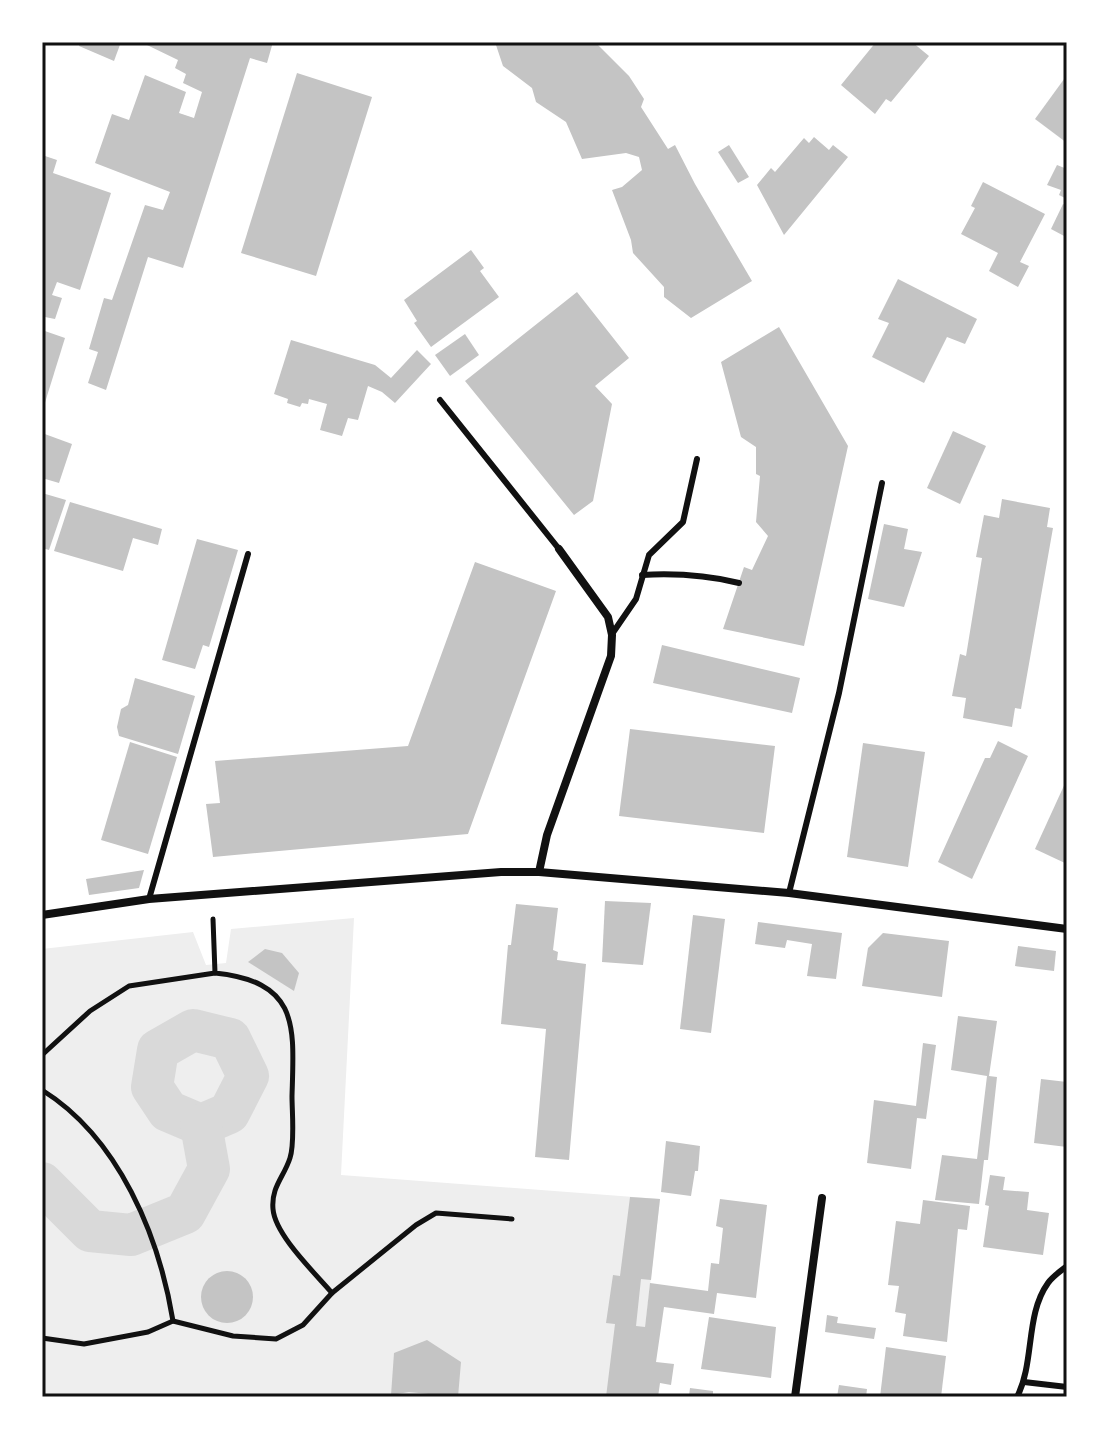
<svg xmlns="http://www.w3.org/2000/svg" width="1109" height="1439" font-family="'Open Sans',sans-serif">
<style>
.green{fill:#eee}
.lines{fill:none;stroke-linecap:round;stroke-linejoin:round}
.canal{stroke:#d9d9d9;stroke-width:42}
.building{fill:#c4c4c4}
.path{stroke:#111;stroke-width:5}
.service{stroke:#111;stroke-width:6}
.minor{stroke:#111;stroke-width:8}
.neatline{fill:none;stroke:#111;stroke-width:3}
</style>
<rect width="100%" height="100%" fill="#fff"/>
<polygon class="green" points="354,918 341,1175 660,1199 637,1397 42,1397 42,949 193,932 206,965 226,963 231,929"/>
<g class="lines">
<g class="canal">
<polygon points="193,1030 230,1039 248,1076 229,1113 201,1125 168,1111 152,1087 158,1050"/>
<polyline points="42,1183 90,1231 131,1235 185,1213 209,1169 201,1125"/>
</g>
</g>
<g class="building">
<polygon points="80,42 121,42 114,61 79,46"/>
<polygon points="148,42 273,42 267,63 250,58 183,268 148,257 106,390 88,383 98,352 89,349 104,298 112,300 145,205 163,210 170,192 95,163 112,114 129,120 145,75 186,92 179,113 194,118 202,92 183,83 186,74 175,68 178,60 147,45"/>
<polygon points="495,42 595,42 629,76 644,99 641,107 668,149 675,145 695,184 752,281 691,318 664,297 664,287 633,253 631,240 612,190 622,187 642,170 639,157 626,153 582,159 566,122 536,102 532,88 503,66"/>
<polygon points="876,42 912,42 929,56 891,102 886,99 875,114 841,85"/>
<polygon points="297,73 372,97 316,276 241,253"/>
<polygon points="1067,75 1067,143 1035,119"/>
<polygon points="814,137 829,150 833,145 848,157 784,235 757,185 771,168 775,172 804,138 809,143"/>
<polygon points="729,145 749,177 738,183 718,152"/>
<polygon points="42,155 57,160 53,173 111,193 80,290 57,282 52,295 62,298 55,319 45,317 43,324"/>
<polygon points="1057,165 1067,169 1067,199 1059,195 1061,190 1047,185"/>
<polygon points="983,182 1045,214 1020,262 1029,266 1018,287 989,271 998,253 961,234 975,208 971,206"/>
<polygon points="1063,204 1067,206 1066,237 1051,229"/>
<polygon points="471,250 484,268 480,271 499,297 431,347 414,323 417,321 404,300"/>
<polygon points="898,279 977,319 965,344 947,337 924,383 872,357 889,323 878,319"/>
<polygon points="577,292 629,358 595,386 612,404 593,501 574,515 465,381"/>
<polygon points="779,327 848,446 804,646 723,629 744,567 752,570 768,536 756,522 760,476 756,474 756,447 741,437 721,362"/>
<polygon points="42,330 65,338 43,409 42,409"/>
<polygon points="465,334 479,355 450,376 435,355"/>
<polygon points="291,340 375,365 391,378 417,350 431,364 395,403 382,392 368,386 358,420 348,418 342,436 320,430 327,404 309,399 308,404 302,403 300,407 287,403 288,399 274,394"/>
<polygon points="953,431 986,446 960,504 927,488"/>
<polygon points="42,433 72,444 59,483 42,478"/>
<polygon points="42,493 66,500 49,550 42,548"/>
<polygon points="1002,499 1050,508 1047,527 1053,528 1021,709 1015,708 1012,727 963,718 966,698 952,696 960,654 966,656 982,558 976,557 984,515 999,518"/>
<polygon points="70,502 162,529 158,545 133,538 123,571 54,551"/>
<polygon points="884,524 908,529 904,549 922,552 904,607 868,599"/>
<polygon points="197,539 238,550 209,647 203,645 195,669 162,660"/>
<polygon points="475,562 556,591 468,834 213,857 206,804 220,803 215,761 408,746"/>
<polygon points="662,645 800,678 792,713 653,683"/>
<polygon points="135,678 195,696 178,754 119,736 117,727 121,709 128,705"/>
<polygon points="630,729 775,746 764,833 619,816"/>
<polygon points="998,741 1028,756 972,879 938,862 985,758 990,758"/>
<polygon points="130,742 177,757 148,854 101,840"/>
<polygon points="863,743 925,752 908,867 847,857"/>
<polygon points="1067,779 1067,864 1035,849"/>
<polygon points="144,870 139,888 89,895 86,879"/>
<polygon points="605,901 651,903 643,965 602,962"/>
<polygon points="516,904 558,908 553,950 558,952 557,960 586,964 569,1160 535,1157 546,1029 501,1024 508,945 511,945"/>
<polygon points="693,915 725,919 711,1033 680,1029"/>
<polygon points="758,922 842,933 836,979 807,976 812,944 787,940 785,948 755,944"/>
<polygon points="883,933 949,941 942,997 862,986 868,948"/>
<polygon points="1018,946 1056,951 1054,971 1015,966"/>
<polygon points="265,949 282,953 299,973 294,991 248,962"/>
<polygon points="958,1016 997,1021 989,1076 997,1077 988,1160 984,1160 979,1204 935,1200 942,1155 977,1159 987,1076 951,1070"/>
<polygon points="923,1043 936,1045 926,1119 917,1118 911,1169 867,1163 874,1100 916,1106"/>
<polygon points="1041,1079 1067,1082 1067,1147 1034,1143"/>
<polygon points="666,1141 700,1146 698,1171 695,1171 691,1196 661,1192"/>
<polygon points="990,1175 1005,1177 1003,1190 1029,1192 1027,1210 1049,1213 1043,1255 983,1247 989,1206 985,1205"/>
<polygon points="630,1197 660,1199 651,1280 641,1279 636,1326 645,1327 650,1283 708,1291 711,1263 719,1264 723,1228 716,1226 720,1199 767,1205 756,1298 717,1293 714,1314 664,1307 656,1362 674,1364 671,1385 660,1383 658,1397 606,1397 615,1324 606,1323 613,1275 620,1276"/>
<polygon points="923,1200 970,1206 967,1230 958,1229 947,1342 903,1336 906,1314 895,1312 899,1286 888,1285 896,1221 920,1224"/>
<circle cx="227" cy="1297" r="26"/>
<polygon points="827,1315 838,1317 837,1323 876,1328 874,1339 825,1332"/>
<polygon points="709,1317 776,1327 771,1378 701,1369"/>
<polygon points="427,1340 461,1362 458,1397 409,1392 391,1395 394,1353"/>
<polygon points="886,1347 946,1356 941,1397 880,1397"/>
<polygon points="839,1385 867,1389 866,1397 837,1397"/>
<polygon points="690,1388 713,1391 713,1397 689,1396"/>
</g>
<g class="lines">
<g class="path">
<path d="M213 919 215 973C300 982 294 1026 292 1096 292 1113 295 1143 290 1158 284 1177 271 1187 273 1209 275 1235 315 1273 332 1293"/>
<polyline points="42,1055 90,1011 129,986 215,973"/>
<path d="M42 1090C119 1138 159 1236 173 1321"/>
<polyline points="42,1338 84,1344 148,1332 173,1321 233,1336 276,1339 303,1325 332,1293 416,1225 436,1213 512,1219"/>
</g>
<g class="service">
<polyline points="440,400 559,549"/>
<path d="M642 575C676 573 706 575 739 583"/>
<polyline points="612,634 636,599 649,555 683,522 697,459"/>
<polyline points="789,893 839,693 882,483"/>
<polyline points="149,899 248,554"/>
<polyline points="1024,1382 1067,1387"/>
<path d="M1017 1397C1035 1362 1025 1315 1048 1283 1053 1276 1061 1271 1067 1266"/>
</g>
<g class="minor">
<polyline points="539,872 547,835 611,656 612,635 608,617 559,549"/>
<polyline points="42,915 149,899 501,872 539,872 789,893 1067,929"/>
<polyline points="795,1397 822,1198"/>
</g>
</g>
<rect width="1109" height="1439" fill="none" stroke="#ffffff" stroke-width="88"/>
<rect x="44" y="44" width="1021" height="1351" class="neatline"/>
</svg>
